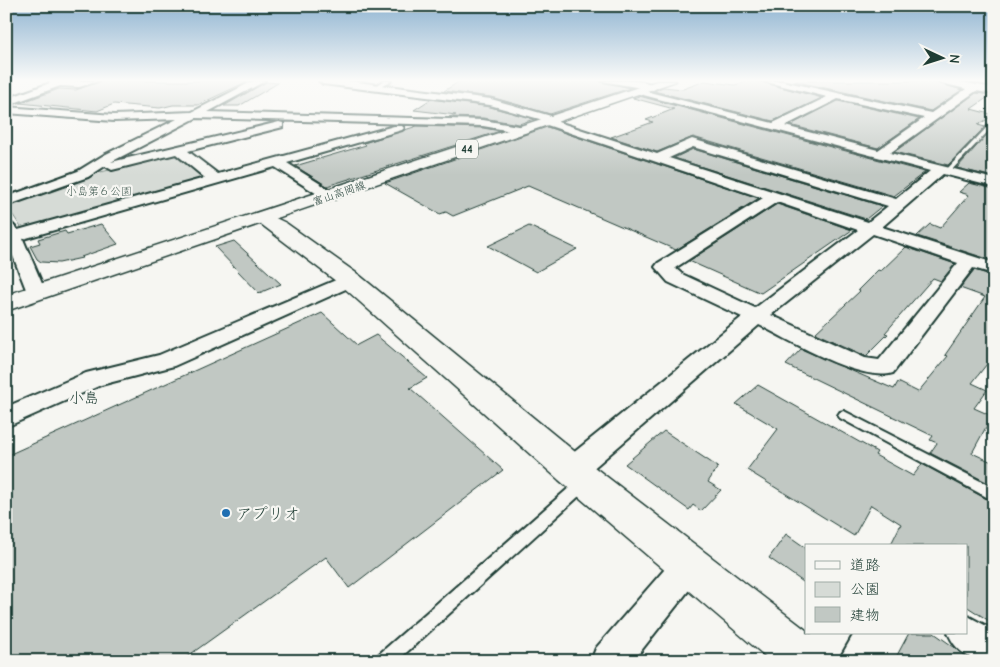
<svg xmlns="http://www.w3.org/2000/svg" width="1000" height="667" font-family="'Comic Neue','Klee One',sans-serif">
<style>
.green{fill:#d6dbd6;stroke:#7a8c85}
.building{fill:#c1c8c3;stroke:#1f3d34}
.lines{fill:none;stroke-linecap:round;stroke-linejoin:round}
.lane-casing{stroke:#1f3d34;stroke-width:4}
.street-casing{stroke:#1f3d34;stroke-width:4}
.secondary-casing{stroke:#1f3d34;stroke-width:3}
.primary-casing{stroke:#1f3d34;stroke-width:3}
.lane{fill:#f6f6f2;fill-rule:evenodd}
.street{fill:#f6f6f2;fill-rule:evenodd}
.secondary{fill:#f6f6f2;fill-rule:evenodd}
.primary{fill:#f6f6f2;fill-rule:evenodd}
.poi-dot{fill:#1f6fb2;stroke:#f6f6f2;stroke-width:2}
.labels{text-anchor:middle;stroke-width:4.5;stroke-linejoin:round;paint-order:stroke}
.far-park-label{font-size:11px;fill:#445d54;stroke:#f6f6f2}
.far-street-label{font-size:11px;fill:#1f3d34;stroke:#f6f6f2}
.shield{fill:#f6f6f2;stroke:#60746d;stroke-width:1}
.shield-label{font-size:12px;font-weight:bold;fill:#1f3d34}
.neighbourhood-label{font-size:15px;fill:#1f3d34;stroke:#f6f6f2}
.near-poi-label{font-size:16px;fill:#1f3d34;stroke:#f6f6f2;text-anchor:start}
</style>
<rect width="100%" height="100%" fill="#f6f6f2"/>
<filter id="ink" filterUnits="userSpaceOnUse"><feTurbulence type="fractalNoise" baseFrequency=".02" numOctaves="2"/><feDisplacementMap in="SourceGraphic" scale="10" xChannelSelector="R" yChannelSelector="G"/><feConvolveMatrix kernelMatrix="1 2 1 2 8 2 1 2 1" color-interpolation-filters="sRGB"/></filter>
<g filter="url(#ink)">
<polygon class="green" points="174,155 205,179 24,232 7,206 92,174"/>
<g class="building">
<polygon points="100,81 248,81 198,105 173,105 160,108 114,104 97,111 20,103 59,89 76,90"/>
<polygon points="460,81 600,81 630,88 550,114 491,97 444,91"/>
<polygon points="705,81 735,85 747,81 758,81 822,98 773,121 654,91 663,87 683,89"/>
<polygon points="793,81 932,81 962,90 931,111"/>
<polygon points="266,82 278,83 239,106 224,106"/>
<polygon points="976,93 991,95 971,109 994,115 978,125 985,127 948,165 894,152"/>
<polygon points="639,96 925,172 894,196 693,137 657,152 611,137 653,122 646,120 674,109 633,98"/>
<polygon points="431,99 490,107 534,119 519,124 483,118 449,117 456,115 414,110"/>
<polygon points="838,101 919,119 878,148 790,125"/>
<polygon points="417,126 483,128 500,131 327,186 295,166 366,145 364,143"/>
<polygon points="547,127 759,198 676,250 528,186 453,216 446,212 440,214 385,183"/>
<polygon points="993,128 994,177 957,168"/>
<polygon points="693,149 882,206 866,219 674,158"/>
<polygon points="969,183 994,189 994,261 917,236 930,224 940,228 969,195 959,192"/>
<polygon points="777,204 852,230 761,293 689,261"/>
<polygon points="101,224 118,244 81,257 82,258 59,263 41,262 37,259 30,246 40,243 38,239 65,231 67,234"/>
<polygon points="529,226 577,249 536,272 488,246"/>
<polygon points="234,241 281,284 259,293 215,247"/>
<polygon points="906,247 955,264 941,281 933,278 885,333 888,334 866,356 815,333 860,291 858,290 878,270 881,271"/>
<polygon points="974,270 994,276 994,355 972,383 987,390 974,408 992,416 972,453 994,463 994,486 930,453 937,443 930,440 933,436 786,365 801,349 894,389 898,382 918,392 948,356 945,355 985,297 960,288"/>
<polygon points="322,313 357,345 376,335 427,378 410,388 503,470 349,588 326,557 181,661 6,661 6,456"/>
<polygon points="758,385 877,452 875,455 913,476 922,464 994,503 994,624 966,606 966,546 890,546 901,524 871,505 854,536 747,470 778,429 736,404"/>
<polygon points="664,431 718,467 708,482 721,490 701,511 693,505 689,510 625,464"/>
<polygon points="786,534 806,548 806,584 769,558"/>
<polygon points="909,633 934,633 974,661 894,661"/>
</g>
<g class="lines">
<defs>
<g id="lane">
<polygon points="384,81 391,81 375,89 371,88"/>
<polygon points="994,120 994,125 949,173 945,173 945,171"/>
<polygon points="844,411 994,488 994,501 840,418 838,415 840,412"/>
<polygon points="583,478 588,480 590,484 588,488 397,661 375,661 378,655 578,480"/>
</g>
<g id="street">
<polygon points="49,81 98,81 79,87 60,86 6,106 6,99 50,83"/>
<polygon points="253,81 265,81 208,112 483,120 524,127 530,130 524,133 483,126 196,118 111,162 279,122 283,123 283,127 188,151 218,174 394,126 402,126 404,128 402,130 287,163 335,193 337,196 335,199 325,199 275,167 23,239 46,293 43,297 29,297 6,238 6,222 12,224 18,230 205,178 176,154 112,170 105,166 88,177 6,206 6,197 78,171 104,155 177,119 114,121 6,113 6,107 114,115 192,112"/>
<path d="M319 81H349L491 99 558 118V122L657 154 692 139 896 199 930 171 632 92 637 89 773 123 827 97 763 81H782L931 113 966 89 934 81H956L994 88V94L976 91 890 153 994 179V187L943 174 882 227 994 263V274L973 268 893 373C860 383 790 340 759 325L582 478 572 481 562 478 558 470 562 462 742 317 668 282 655 267 658 263 763 198 544 124 543 120 490 105 323 84ZM838 99 924 118 878 150 785 126ZM693 147 888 206 868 222 669 158ZM777 202 858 230 755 308 682 274 675 268ZM873 234 958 263 879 360 865 358 771 315Z"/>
<path d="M602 81C615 81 648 79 658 87L653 90Z"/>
<polygon points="350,274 357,276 359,280 357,284 174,366 101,385 6,427 6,407 86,373 159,355"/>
<polygon points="689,550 700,554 705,565 700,576 633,661 591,661 596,648 678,554"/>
<path d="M966 615 994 630V661C972 661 957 654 948 633H966Z"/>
<polygon points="812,633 852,633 836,661 796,661 801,648"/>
</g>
<path id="secondary" d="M263 212 286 223 359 275 585 460 806 630V633C821 634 827 649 832 661H771L559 480 341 285 253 218 256 214Z"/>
<polygon id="primary" points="657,81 676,81 6,311 6,295"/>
</defs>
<use href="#lane" class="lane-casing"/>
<use href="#street" class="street-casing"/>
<use href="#secondary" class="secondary-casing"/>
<use href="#primary" class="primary-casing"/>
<use href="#lane" class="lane"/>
<use href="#street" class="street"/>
<use href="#secondary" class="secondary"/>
<use href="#primary" class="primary"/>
</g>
</g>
<linearGradient id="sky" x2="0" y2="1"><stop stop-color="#8fb4d1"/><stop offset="0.46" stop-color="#fbfbf9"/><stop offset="1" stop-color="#fbfbf9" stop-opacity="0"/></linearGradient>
<rect width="1000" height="175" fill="url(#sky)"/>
<circle class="poi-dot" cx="226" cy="513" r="5"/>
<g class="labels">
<g class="far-park-label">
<text x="99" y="195">小島第６公園</text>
</g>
<g class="far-street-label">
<text transform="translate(339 193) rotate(-19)" y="4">富山高岡線</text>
</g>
<rect class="shield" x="456" y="139.5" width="22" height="19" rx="4"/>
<g class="shield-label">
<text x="467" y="153">44</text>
</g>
<g class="neighbourhood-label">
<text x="84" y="403">小島</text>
</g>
<g class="near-poi-label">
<text x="236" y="519">アプリオ</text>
</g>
</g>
<rect width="1000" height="667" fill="none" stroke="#f6f6f2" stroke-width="25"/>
<rect x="12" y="12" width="975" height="642" fill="none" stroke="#1f3d34" stroke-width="2" filter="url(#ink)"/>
<rect x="805" y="544" width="162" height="90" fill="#f6f6f2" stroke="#a0aca6"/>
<rect x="815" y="561" width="25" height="8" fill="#f6f6f2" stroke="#a0aca6"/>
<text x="850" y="570" font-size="15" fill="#1f3d34">道路</text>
<rect x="815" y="582" width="25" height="15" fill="#d6dbd6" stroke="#a0aca6"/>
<text x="850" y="594" font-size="15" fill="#1f3d34">公園</text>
<rect x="815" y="607" width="25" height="15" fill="#c1c8c3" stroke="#a0aca6"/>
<text x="850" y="620" font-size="15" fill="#1f3d34">建物</text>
<g transform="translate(942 58) rotate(94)" stroke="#f6f6f2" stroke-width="4" paint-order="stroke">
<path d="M0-4L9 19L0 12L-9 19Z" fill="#1f3d34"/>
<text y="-8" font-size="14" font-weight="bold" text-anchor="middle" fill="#1f3d34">N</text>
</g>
</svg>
